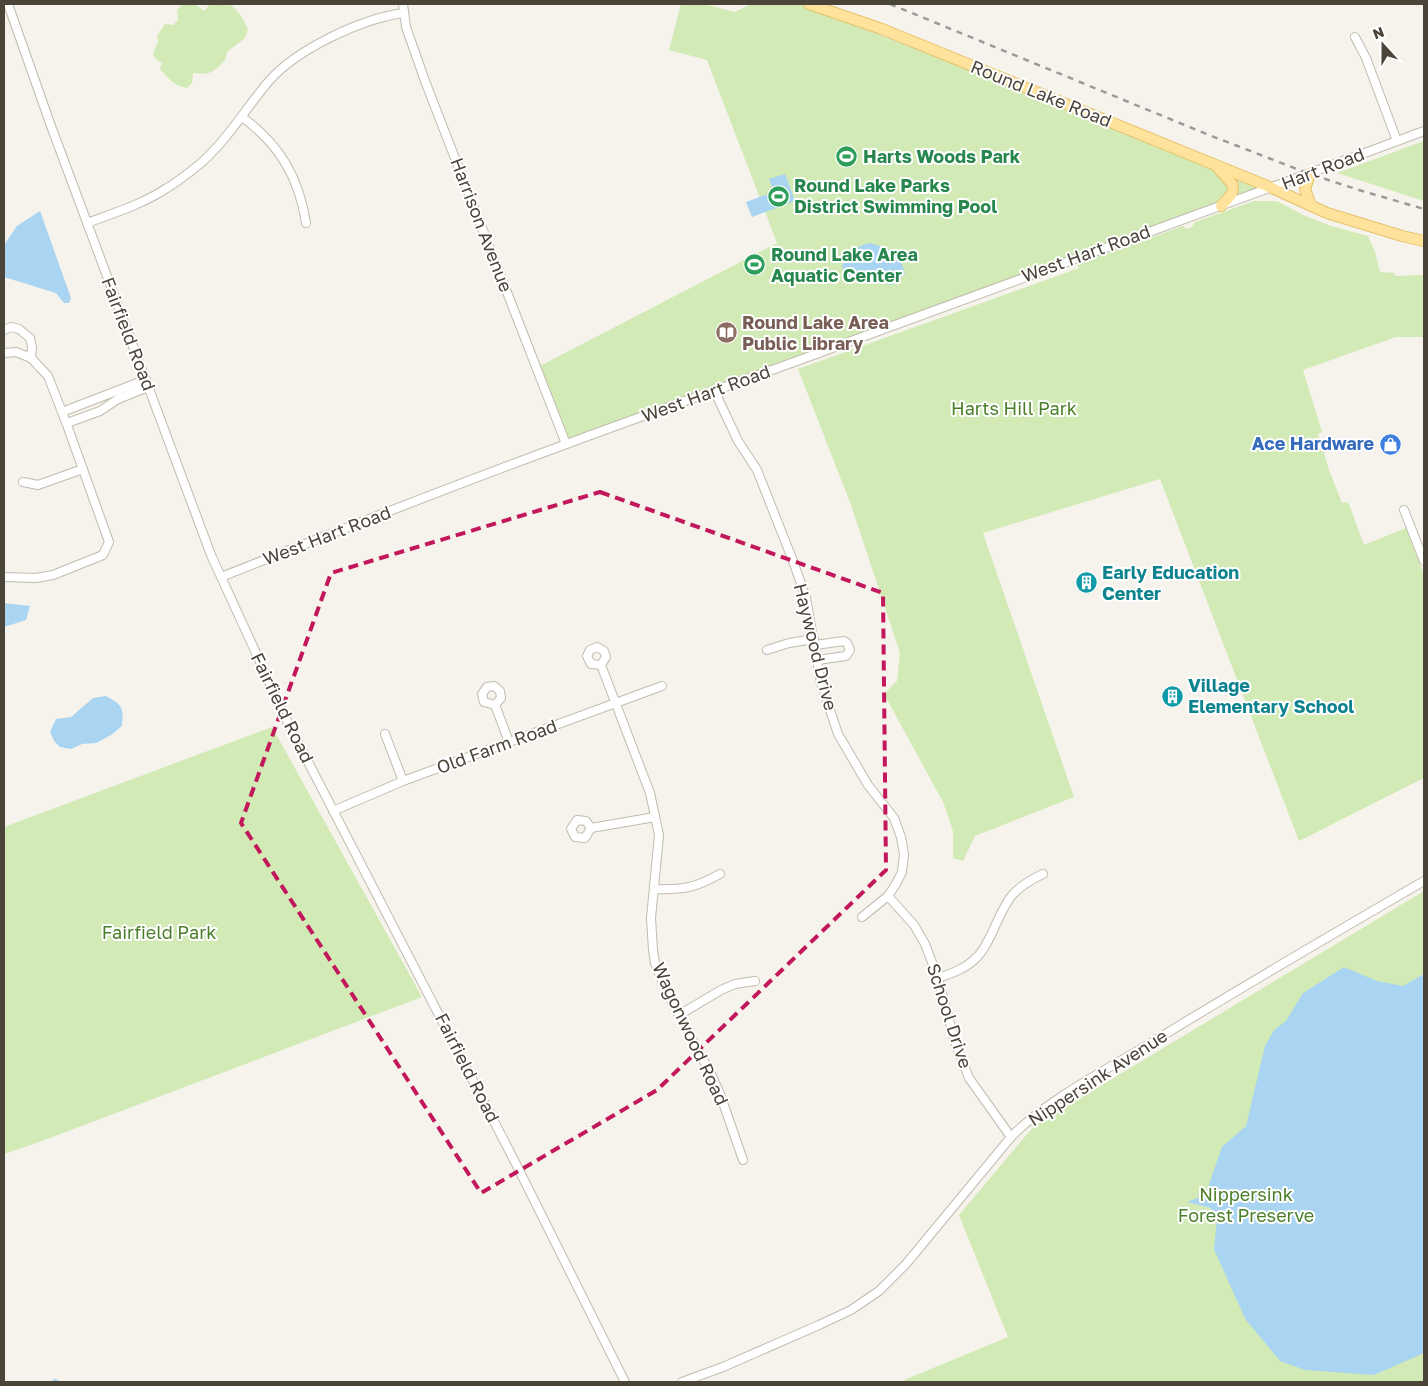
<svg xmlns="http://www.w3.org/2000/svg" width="1428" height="1386" font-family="'Golos Text',sans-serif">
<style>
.green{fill:#d2eab5}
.water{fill:#a9d4f2}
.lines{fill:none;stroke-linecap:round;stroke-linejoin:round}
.stream{stroke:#a9d4f2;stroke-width:2.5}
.minor-casing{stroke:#c2bbae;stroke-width:10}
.major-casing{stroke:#e6c16a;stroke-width:12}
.minor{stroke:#fff;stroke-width:8}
.major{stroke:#ffe39c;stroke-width:10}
.rail{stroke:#9a9a9a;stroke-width:2.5;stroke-dasharray:6 6;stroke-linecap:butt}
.marked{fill:none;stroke:#c2185b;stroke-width:4;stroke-dasharray:10 6;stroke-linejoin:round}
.labels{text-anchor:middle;stroke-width:4;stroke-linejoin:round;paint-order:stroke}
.street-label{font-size:18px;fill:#4b4439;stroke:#fff}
.leisure-label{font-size:18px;font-weight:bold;fill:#27864d;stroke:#fff;text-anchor:start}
.education-label{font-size:18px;font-weight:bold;fill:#785e54;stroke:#fff;text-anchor:start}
.park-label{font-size:18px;fill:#4a7f2a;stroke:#fff}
.shop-label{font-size:18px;font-weight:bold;fill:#366cbe;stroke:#fff;text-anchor:end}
.culture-label{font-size:18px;font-weight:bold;fill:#0d838f;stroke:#fff;text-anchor:start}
</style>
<rect width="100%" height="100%" fill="#f6f3ec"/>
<g class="green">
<path d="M183 4H195L204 11 210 4C215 4 222 3 227 4 237 6 244 21 248 29L245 38 227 52C226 60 224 61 219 66 211 75 205 74 193 73L192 83 187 88C173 85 169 79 160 69L162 62 157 61 153 54 158 41 157 36 165 24 173 25 178 20 177 10Z"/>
<polygon points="681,4 704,4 735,12 751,4 801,4 1272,188 566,444 536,368 777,243 707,60 669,50"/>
<polygon points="1424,141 1424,201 1337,173"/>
<polygon points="1254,201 1273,201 1279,202 1303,215 1331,226 1368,236 1375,252 1380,272 1395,273 1395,276 1424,275 1424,337 1396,337 1303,370 1322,432 1318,434 1329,470 1342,503 1347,502 1349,504 1364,545 1406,528 1424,575 1424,778 1299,841 1160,479 983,533 1074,797 975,836 963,861 953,858 953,831 943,802 884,694 897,681 900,653 851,505 798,369 1079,268 1077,264 1183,226 1187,229 1192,227 1195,222"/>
<polygon points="272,727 422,997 42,1141 4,1154 4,827"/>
<polygon points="1424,891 1424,1382 905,1382 904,1380 1008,1337 959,1215 1034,1126"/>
</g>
<g class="water">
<polygon points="785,174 795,201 752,217 746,202 774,192 769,179"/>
<polygon points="40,211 71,298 69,303 64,303 56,293 4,277 4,245 17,226"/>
<path d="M870 243C890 249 898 251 905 273L897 283 891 285 880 282 847 278 842 266C849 254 855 246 870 243Z"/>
<polygon points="4,603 30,606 26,620 4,627"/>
<path d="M106 696C122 705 124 707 122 726L111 735 96 743 82 744 71 749 60 747 54 741 50 732 56 719 71 717 93 698Z"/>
<polygon points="1344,967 1377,981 1403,986 1424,974 1424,1353 1374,1375 1305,1370 1280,1361 1246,1320 1229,1283 1214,1249 1217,1220 1211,1208 1187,1202 1203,1196 1207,1190 1222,1147 1246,1126 1265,1046 1274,1030 1286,1021 1303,993"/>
</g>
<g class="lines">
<polyline class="stream" points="52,1382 55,1380 59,1382"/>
<defs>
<g id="minor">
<polyline points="8,4 51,126 211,555 289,725 515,1162 625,1382"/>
<polyline points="403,4 406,27 425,81 566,444"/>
<polyline points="1355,37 1366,58 1397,141"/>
<path d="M242 117C279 144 299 177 306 223"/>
<path d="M87 223C114 213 143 204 167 188 179 181 190 172 201 163 228 139 246 108 269 81 297 49 361 19 403 13"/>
<polyline points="4,330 11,327 19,329 30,338 32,347 31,358"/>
<polyline points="4,353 16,352 31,358 48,376 67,425 109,542 103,555 53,575 36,578 4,577"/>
<polyline points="714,390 738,441 757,470 793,561 806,598 821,683 838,734 868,785 894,818 901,837 904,854 902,872 896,884 888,896 862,917"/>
<polyline points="62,412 145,380"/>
<polyline points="67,423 100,411 118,399 148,387"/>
<polyline points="23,482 38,485 83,469"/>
<polyline points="1404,510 1424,561"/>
<path d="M221 577C335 532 449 487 564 445 657 410 750 379 843 344 1037 272 1231 203 1424 131"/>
<polyline points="815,645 844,641 847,643 850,650 846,656 817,660"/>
<polyline points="767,650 789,643 814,639"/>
<polyline points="601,665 591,664 587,656 590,650 597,647 604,651 606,657 601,665 650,793 659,835 651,918 653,950 655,963 663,983 673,1004 712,1076 720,1094 743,1160"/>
<polyline points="495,705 484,702 482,694 487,687 494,686 500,691 501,698 495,705 509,742"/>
<polyline points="385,734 403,781"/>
<polyline points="333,811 403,781 662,686"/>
<polyline points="591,828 585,838 575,837 571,829 577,820 586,821 591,828 655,817"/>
<path d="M654 889C683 890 695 888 720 874"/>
<polyline points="888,896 914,925 925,944 938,978 955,1042 969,1078 1011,1137"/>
<path d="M938 978C953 973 967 968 978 956 984 950 988 941 992 933 1006 902 1010 889 1043 874"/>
<polyline points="679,1015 721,990 735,984 755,981"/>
<path d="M682 1382 723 1367 819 1325 851 1310 879 1291 906 1264 1011 1137C1046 1101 1102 1072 1146 1046 1238 989 1331 935 1424 881"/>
</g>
<g id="major">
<polyline points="809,4 882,29 1272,188 1327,213 1402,236 1424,241"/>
<polyline points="1218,168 1233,185 1232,194 1221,206"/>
<polyline points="1310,174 1305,189 1311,206"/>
</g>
</defs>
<use href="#minor" class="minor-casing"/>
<use href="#major" class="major-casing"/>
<use href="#minor" class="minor"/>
<use href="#major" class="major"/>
<polyline class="rail" points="890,4 1209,135 1310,174 1359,190 1424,209"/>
</g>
<path class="marked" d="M600 492 883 593 886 870 657 1090 481 1193 241 823 331 573Z"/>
<defs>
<symbol id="stadium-disc" viewBox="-11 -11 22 22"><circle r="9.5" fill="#2e9e5b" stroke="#fff"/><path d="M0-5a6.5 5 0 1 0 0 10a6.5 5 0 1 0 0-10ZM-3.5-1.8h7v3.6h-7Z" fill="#fff"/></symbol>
<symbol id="library-disc" viewBox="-11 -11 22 22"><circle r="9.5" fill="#8d6e63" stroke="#fff"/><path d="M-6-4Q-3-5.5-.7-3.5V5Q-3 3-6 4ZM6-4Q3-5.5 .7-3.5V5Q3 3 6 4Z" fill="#fff"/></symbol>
<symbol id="shop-disc" viewBox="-11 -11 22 22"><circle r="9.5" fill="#3f7fe0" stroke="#fff"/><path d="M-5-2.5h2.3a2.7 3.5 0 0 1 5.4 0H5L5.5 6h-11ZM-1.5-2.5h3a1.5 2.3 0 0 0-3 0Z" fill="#fff"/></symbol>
<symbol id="building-disc" viewBox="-11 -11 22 22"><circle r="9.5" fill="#0f9aa8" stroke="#fff"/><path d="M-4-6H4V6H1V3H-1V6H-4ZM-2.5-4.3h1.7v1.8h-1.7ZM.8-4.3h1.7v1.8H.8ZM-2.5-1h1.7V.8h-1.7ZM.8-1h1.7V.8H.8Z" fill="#fff"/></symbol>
</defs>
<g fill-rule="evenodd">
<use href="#stadium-disc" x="834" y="144" width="25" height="25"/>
<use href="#stadium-disc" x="766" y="184" width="25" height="25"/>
<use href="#stadium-disc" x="742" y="252" width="25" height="25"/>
<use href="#library-disc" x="714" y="320" width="25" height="25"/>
<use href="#shop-disc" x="1378" y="432" width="25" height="25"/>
<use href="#building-disc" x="1074" y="570" width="25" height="25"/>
<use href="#building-disc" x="1160" y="684" width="25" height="25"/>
</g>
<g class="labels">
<g class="street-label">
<text transform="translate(1041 94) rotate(22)" y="6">Round Lake Road</text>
<text transform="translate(1323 169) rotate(-21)" y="6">Hart Road</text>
<text transform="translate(481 225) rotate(69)" y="6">Harrison Avenue</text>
<text transform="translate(1086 254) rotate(-20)" y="6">West Hart Road</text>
<text transform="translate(128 334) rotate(69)" y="6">Fairfield Road</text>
<text transform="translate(706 394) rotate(-20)" y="6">West Hart Road</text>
<text transform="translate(327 536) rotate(-21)" y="6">West Hart Road</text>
<text transform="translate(815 647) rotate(76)" y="6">Haywood Drive</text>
<text transform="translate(282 708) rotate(64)" y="6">Fairfield Road</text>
<text transform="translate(497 747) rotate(-20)" y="6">Old Farm Road</text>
<text transform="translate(949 1016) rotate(72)" y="6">School Drive</text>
<text transform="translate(690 1034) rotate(65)" y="6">Wagonwood Road</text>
<text transform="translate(467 1068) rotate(63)" y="6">Fairfield Road</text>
<text transform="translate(1098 1078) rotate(-33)" y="6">Nippersink Avenue</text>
</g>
<g class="leisure-label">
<text x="863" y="163">Harts Woods Park</text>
<text x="794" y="192">Round Lake Parks<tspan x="794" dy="21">District Swimming Pool</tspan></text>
<text x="771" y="261">Round Lake Area<tspan x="771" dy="21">Aquatic Center</tspan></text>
</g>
<g class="education-label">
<text x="742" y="329">Round Lake Area<tspan x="742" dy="21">Public Library</tspan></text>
</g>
<g class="park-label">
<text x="1014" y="415">Harts Hill Park</text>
<text x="159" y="939">Fairfield Park</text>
<text x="1246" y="1201">Nippersink<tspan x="1246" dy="21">Forest Preserve</tspan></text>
</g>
<g class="shop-label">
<text x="1374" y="450">Ace Hardware</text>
</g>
<g class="culture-label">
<text x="1102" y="579">Early Education<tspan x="1102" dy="21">Center</tspan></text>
<text x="1188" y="692">Village<tspan x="1188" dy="21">Elementary School</tspan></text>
</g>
</g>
<rect width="1428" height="1386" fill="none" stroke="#4b4439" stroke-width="10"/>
<g transform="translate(1383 45) rotate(339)" stroke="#ffffff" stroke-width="4" paint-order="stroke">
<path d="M0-4L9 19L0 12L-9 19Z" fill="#4b4439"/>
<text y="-8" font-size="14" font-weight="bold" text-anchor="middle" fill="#4b4439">N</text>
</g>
</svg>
